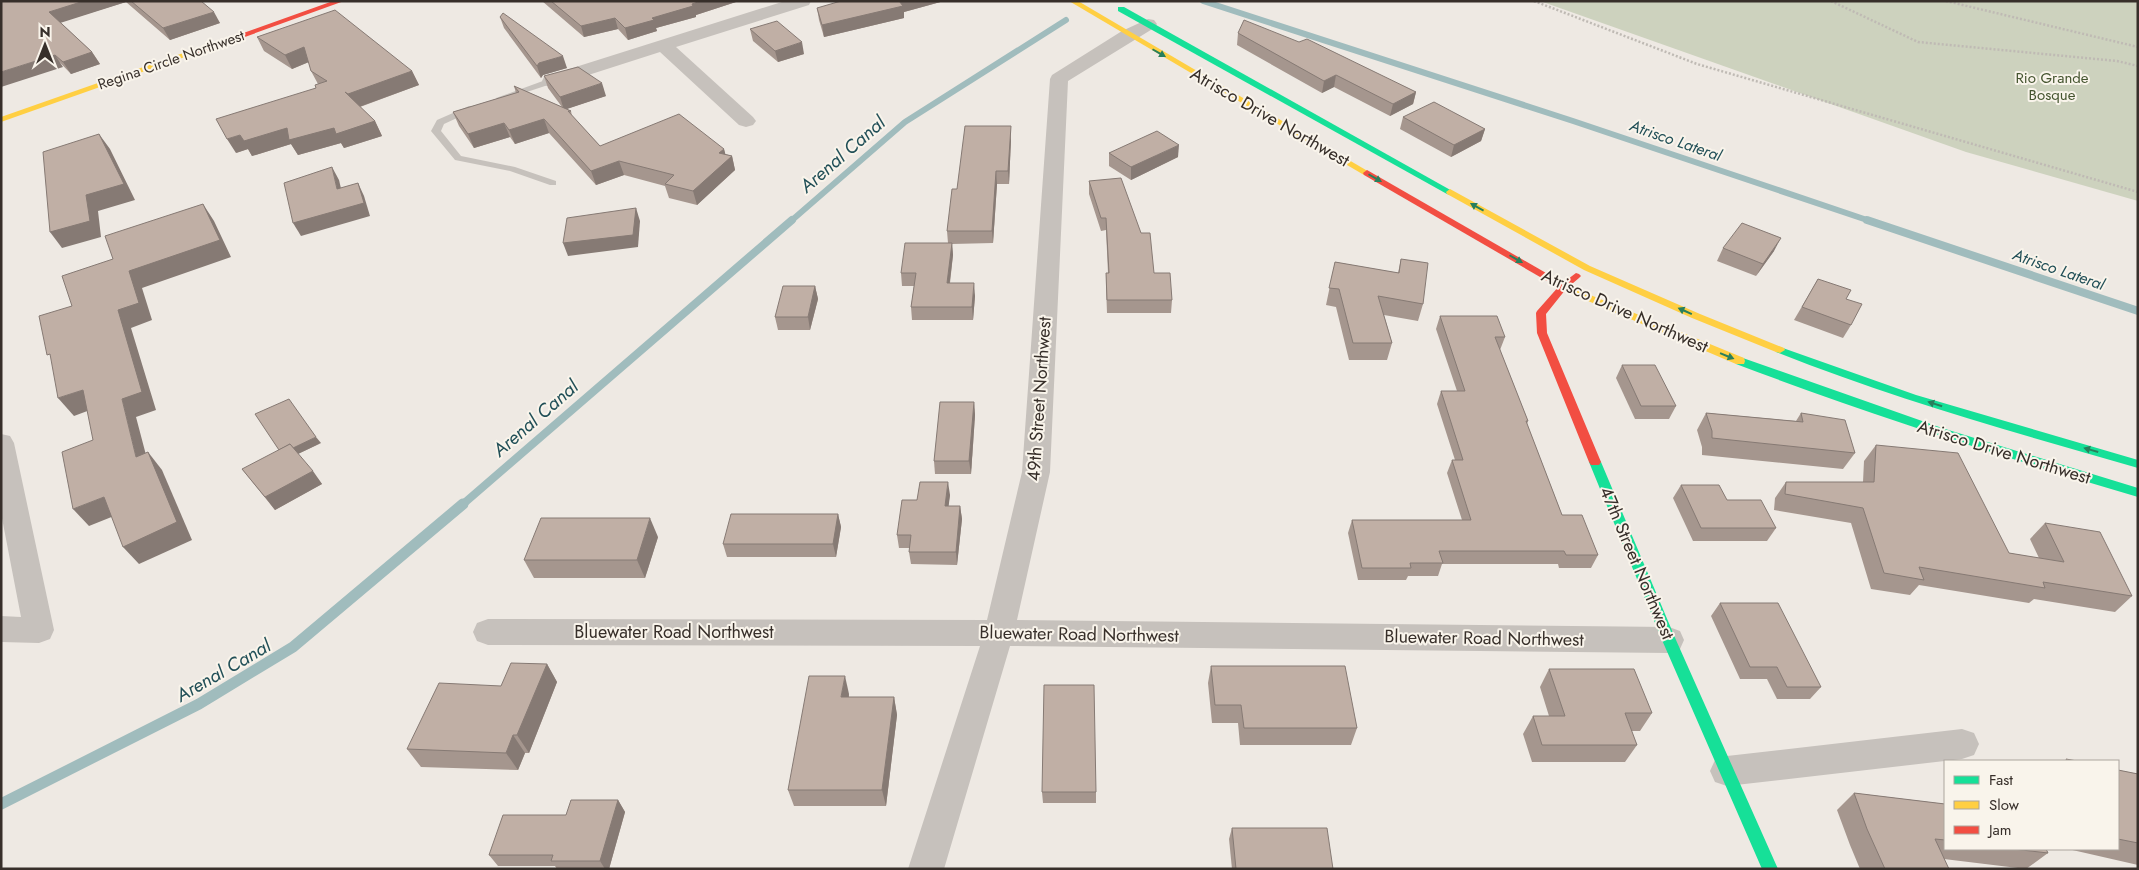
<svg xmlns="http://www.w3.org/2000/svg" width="2139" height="870" font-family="Jost,sans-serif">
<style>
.green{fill:#cdd2be}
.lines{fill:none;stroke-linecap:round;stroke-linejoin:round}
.stream-far2{stroke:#a0bcbd;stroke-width:6}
.stream-far1{stroke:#a0bcbd;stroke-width:8}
.stream{stroke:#a0bcbd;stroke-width:11}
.path{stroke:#bfbab4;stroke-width:2.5;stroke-dasharray:2 2;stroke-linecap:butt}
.lane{fill:#c6c1bc;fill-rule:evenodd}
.street{fill:#c6c1bc;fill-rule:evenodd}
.fast{fill:#16e098;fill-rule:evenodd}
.slow{fill:#ffcf43;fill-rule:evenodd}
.jam{fill:#f24e42;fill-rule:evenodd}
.wall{fill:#a5968e}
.shaded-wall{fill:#867a74}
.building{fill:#c0afa5;stroke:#867a74}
.oneway{fill:#287f5c}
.labels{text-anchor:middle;stroke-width:4;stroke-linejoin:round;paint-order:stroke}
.far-street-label{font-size:15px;fill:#372f2a;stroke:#f9f4eb}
.far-park-label{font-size:15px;fill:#44542f;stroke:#f9f4eb}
.far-water-label{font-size:16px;font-style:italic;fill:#214f57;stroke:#f9f4eb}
.street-label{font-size:18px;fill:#372f2a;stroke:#f9f4eb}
.water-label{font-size:19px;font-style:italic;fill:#214f57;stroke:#f9f4eb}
</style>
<rect width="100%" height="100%" fill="#eee9e3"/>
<polygon class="green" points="1540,1 2138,1 2138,201 1966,152"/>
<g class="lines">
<g class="stream-far2">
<polyline points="1203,1 1573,121 1870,221"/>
<polyline points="791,221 905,122 1066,20"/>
</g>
<g class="stream-far1">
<polyline points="1867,220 2138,311"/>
<polyline points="462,505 792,220"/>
</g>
<polyline class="stream" points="1,804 199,704 293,647 463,504"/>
<g class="path">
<polyline points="1534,1 1697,64 2138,192"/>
<polyline points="1831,1 1918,42 2117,61 2138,66"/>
<polyline points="1946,1 2138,47"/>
</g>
<g class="lane">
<polygon points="551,78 554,79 554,83 500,101 496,98"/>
<polygon points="469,106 472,107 472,111 444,124 441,131 461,156 515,167 556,181 556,185 550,185 510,171 455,160 431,131 437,120"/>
</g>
<g class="street">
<polygon points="785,1 811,1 809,5 676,47 753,117 756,121 753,125 746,127 739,125 660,52 551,87 544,85 542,81 544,77"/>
<polygon points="1148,19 1154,20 1157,24 1154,28 1068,81 1050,472 1017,620 1669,627 1680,631 1684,640 1680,649 1669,653 1010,646 944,869 908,869 980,646 488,645 477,641 473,632 477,623 488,619 987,620 1022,472 1050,79 1052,75 1122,31"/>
<polygon points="1,434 10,436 14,443 54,630 50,639 39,643 1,642 1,616 21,617 1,513"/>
<polygon points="1962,729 1974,733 1979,744 1974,755 1962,759 1727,786 1715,782 1710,771 1715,760 1727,756"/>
</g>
<g class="fast">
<polygon points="1118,7 1124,7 1454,192 1450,195 1447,194 1118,11"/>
<path d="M1780 347 1916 395 2138 460V468C2016 433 1894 399 1776 352L1775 350 1776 348Z"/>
<path d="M1740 357 1942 428 2138 488V497C2003 457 1868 414 1736 364L1735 361 1736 358Z"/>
<polygon points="1595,458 1599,459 1601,462 1676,640 1778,869 1762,869 1662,640 1589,462 1591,459"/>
</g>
<g class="slow">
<polygon points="1069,1 1078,1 1371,173 1370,175 1364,175"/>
<polygon points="189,51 196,53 1,122 1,117"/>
<polygon points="1450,189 1590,266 1700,314 1784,348 1785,350 1780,353 1776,352 1692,318 1584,270 1447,194 1446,192"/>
<polygon points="1550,276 1566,285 1744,358 1745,361 1744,364 1736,364 1560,289 1545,279 1547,277"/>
</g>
<g class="jam">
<polygon points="333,1 344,1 195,55 188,53"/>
<polygon points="1367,170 1553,277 1555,279 1553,281 1547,281 1364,175 1363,173"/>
<polygon points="1576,273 1579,274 1581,276 1579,278 1566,289 1546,314 1547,333 1601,462 1599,465 1591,465 1589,462 1537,333 1536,313 1537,311 1560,285"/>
</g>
</g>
<g class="wall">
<polygon points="1,1 201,1 220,23 170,40 126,2 60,22 92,52 100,64 71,74"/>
<polygon points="542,1 739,1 696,15 696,17 656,28 657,31 628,40 618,29 584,37"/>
<polygon points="900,1 944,1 904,12 904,18 824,37 819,20 817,8 900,2"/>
<polygon points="500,17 567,68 543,75 541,78 504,28"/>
<polygon points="750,29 804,54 778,62 753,41"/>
<polygon points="1238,33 1416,92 1413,104 1390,116 1334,87 1322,93 1237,45"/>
<polygon points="257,37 412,71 419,85 360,107 375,121 382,136 344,148 341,143 298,155 291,144 252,156 248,149 236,153 316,88 318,84 311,71 309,62 292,69 264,51"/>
<polygon points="544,76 606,96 566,109 571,111 572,116 600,146 724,149 725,154 732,156 735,170 697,205 669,198 665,186 624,175 596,185 549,133 515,144 510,137 474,148 459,126 453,112 516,93 514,86 562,107 548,88"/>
<polygon points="1403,117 1485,129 1481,141 1451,157 1400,129"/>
<polygon points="1011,139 1009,184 997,184 993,243 952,244 953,255 950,283 975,296 973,320 912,320 911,307 914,286 902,286 901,273 948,243 947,231 957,189"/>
<polygon points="1109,153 1178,157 1131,180 1109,166"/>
<polygon points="1089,181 1172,300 1171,313 1107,313 1106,286 1106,273 1108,273 1106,230 1101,231 1089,194"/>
<polygon points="1723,248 1774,251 1756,276 1717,261"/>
<polygon points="1401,259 1423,304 1418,321 1384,315 1392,343 1387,360 1349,360 1336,307 1326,305 1335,262 1398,273"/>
<polygon points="1818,279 1846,299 1851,325 1843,338 1794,320"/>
<polygon points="815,286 818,299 810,330 778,330 775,317"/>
<polygon points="1440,316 1505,337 1500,350 1528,421 1527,424 1562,515 1598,555 1591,568 1559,568 1558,564 1442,564 1438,576 1408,576 1406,580 1358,580 1348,533 1352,520 1462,520 1447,473 1452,460 1455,460 1437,404 1441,391 1457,391 1436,329"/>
<polygon points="1622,365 1676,406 1669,419 1635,419 1616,378"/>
<polygon points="974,402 975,415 971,474 935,474 934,461"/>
<polygon points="1706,413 1796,421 1801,413 1855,453 1843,469 1702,455 1702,447 1697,430"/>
<polygon points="321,443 298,454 322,484 275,510 242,469"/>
<polygon points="1876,445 2009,553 2039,558 2030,539 2045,523 2132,596 2115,612 2034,599 2029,603 1919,585 1910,595 1871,589 1851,523 1774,510 1775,498 1786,482 1863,482 1864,461"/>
<polygon points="1681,485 1727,500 1776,528 1767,541 1693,541 1673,498"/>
<polygon points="950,495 948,506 960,506 962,519 957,565 911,564 909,552 910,548 899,548 897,535 917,500"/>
<polygon points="838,514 841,527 836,557 727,557 723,544"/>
<polygon points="658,537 645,578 534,578 524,560"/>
<polygon points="1720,603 1821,687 1810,699 1777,699 1767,679 1740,679 1711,616"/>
<polygon points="547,664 557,682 529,753 525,753 518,770 421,767 407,749 501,686"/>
<polygon points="1211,666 1357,728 1351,745 1240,745 1238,723 1212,723 1208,683"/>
<polygon points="1549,669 1652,713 1640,731 1631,731 1637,745 1625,762 1532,762 1523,734 1533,716 1549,716 1540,687"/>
<polygon points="849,694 849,697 894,697 897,715 886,806 794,806 788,790"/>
<polygon points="2118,770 2138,774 2138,865 2068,849 2118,849"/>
<polygon points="1042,792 1096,792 1096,803 1043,803"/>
<polygon points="1854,793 1945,804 1945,849 2046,849 2048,853 2026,869 1944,859 1949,869 1860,869 1850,845 1837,810"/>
<polygon points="618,800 625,812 609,869 557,869 555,866 498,866 489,855 566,815"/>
<polygon points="1232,828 1333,869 1232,869 1229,839"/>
</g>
<g class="shaded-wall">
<polygon points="84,1 126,1 126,2 57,24 49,12"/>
<polygon points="701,1 739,1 696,15 696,17 656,28 657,31 628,40 625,28 652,18"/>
<polygon points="900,1 944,1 904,12 904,18 824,37 822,25 901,6"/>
<polygon points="214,12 220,23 170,40 163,28"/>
<polygon points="615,18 618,29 584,37 581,26"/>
<polygon points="802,42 804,54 778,62 775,51"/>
<polygon points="304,47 311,61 292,69 285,55"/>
<polygon points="92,52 100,64 71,74 63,62"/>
<polygon points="55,55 63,67 1,87 1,72"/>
<polygon points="563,56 567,68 543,75 541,78 537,66 539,63"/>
<polygon points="412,71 419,85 356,108 348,94"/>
<polygon points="1336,75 1334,87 1322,93 1324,81"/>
<polygon points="602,83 606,96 564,110 560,97"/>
<polygon points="1416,92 1413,104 1390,116 1393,104"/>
<polygon points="544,119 549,133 515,144 509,130"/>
<polygon points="375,121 382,136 344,148 341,143 298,155 291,144 252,156 248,149 236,153 227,139 240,135 287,128 334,128"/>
<polygon points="504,123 510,137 474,148 468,134"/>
<polygon points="1011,126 1011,139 1009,184 1008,171"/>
<polygon points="1485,129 1481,141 1451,157 1454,145"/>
<polygon points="99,134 110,149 135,200 98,211 101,237 62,248 50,232 86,195"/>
<polygon points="1179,145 1178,157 1131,180 1131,167"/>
<polygon points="724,149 727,160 732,156 735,170 697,205 693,191 719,153"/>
<polygon points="619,161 624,175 596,185 591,171"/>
<polygon points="332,167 339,180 344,201 337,189"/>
<polygon points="996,171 997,184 993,243 992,231"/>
<polygon points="358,183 364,196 370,216 301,236 293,223"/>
<polygon points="203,204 214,221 231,257 142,288 152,320 131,328 156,410 136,417 151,474 136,457 122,399 118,310 129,271"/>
<polygon points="636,208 640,221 638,247 568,256 563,243"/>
<polygon points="1781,238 1774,251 1756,276 1763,264"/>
<polygon points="952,243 953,255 948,296 947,283"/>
<polygon points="974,283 975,296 973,320 972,307"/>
<polygon points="815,286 818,299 810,330 808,317"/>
<polygon points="83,390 98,407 74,416 58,398"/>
<polygon points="974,402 975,415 971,474 969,461"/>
<polygon points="316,437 321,443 285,460 281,453"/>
<polygon points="148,452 162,470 192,540 139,564 123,547"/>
<polygon points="313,471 322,484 275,510 265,497"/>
<polygon points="948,482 950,495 947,519 945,506"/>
<polygon points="104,497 119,514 89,526 73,509"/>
<polygon points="960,506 962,519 957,565 956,552"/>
<polygon points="838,514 841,527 836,557 833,544"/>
<polygon points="650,518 658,537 645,578 637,560"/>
<polygon points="547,664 557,682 529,753 517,735"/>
<polygon points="845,676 849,694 846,715 841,697"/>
<polygon points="894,697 897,715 886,806 882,790"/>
<polygon points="513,735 525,753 518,770 506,753"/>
<polygon points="618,800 625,812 609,869 605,869 600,861"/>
</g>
<g class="building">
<polygon points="1,1 84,1 49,12 92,52 63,62 55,55 1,72"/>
<polygon points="131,1 201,1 214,12 163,28"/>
<polygon points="551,1 701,1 692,4 693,6 652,18 654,20 625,28 615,18 581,26"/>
<polygon points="841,1 899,1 903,6 822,25 817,8"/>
<polygon points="335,10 412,71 348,94 345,92 375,121 336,134 334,128 289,140 287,128 244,141 240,135 227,139 216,119 316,88 315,85 327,81 311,71 304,47 285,55 257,37"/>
<polygon points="503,13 563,56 539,63 537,66 500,17"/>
<polygon points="1244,20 1299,42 1307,39 1416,92 1393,104 1336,75 1324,81 1238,33"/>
<polygon points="777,21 802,42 775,51 750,29"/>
<polygon points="578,67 602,83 560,97 544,76"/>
<polygon points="514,86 571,111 568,111 600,146 679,114 724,149 719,153 732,156 693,191 665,184 674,175 619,161 591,171 544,119 509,130 504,123 468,134 453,112 519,92"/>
<polygon points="1434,102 1485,129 1454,145 1403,117"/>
<polygon points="965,126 1011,126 1008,171 996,171 992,231 947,231 952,189 957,189"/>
<polygon points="1157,131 1179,145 1131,167 1109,153"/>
<polygon points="99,134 124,184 86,195 90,221 50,232 43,152"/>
<polygon points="332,167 337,189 358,183 364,203 293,223 284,183"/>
<polygon points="1121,178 1141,233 1150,233 1154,273 1170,273 1172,300 1107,300 1106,273 1109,273 1106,218 1101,218 1089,181"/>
<polygon points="203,204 220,240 129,271 139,303 118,310 142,392 122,399 136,457 148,452 177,522 123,547 104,497 73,509 62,452 93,440 83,390 58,398 50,354 47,355 39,316 72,306 62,276 113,259 105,236"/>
<polygon points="636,208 633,235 563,243 567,218"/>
<polygon points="1742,223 1781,238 1763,264 1723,248"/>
<polygon points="905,243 952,243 947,283 974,283 972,307 911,307 916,273 901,273"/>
<polygon points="1401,259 1428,263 1423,304 1378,296 1392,343 1353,343 1339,289 1329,288 1335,262 1399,273"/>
<polygon points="1818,279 1851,290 1846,299 1862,304 1851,325 1802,307"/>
<polygon points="783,286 815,286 808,317 775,317"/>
<polygon points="1440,316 1497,316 1505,337 1495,337 1528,421 1526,421 1562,515 1582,515 1598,555 1566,555 1564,551 1439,551 1443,563 1410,563 1411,568 1362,568 1352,520 1471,520 1452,460 1463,460 1441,391 1465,391"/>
<polygon points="1622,365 1655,365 1676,406 1641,406"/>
<polygon points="289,399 316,437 293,448 290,444 279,450 255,414"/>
<polygon points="940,402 974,402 969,461 934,461"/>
<polygon points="1706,413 1803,422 1801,413 1845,420 1855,453 1712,438 1712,431"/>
<polygon points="290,444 313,471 265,497 242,469"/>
<polygon points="1876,445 1958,453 2009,553 2064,562 2045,523 2100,532 2132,596 2043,582 2045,588 1919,567 1924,580 1884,573 1863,508 1785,494 1786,482 1874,482"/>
<polygon points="920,482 948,482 945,506 960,506 956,552 909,552 911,535 897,535 902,500 917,500"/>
<polygon points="1681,485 1719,485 1727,500 1761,500 1776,528 1701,528"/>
<polygon points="731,514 838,514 833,544 723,544"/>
<polygon points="541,518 650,518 637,560 524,560"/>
<polygon points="1720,603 1778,603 1821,687 1787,687 1777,667 1750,667"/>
<polygon points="511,663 547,664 517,735 513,735 506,753 407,749 439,683 501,686"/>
<polygon points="1211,666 1345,666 1357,728 1244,728 1241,705 1215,705"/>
<polygon points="1549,669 1634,669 1652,713 1625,713 1637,745 1542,745 1533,716 1565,716"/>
<polygon points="809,676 845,676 841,697 894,697 882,790 788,790"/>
<polygon points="1044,685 1094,685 1096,792 1042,792"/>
<polygon points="2066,759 2077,761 2067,761"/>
<polygon points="2118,770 2138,774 2138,843 2118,839"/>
<polygon points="1854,793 1945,804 1945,840 1935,839 1949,869 1885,869 1867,829"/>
<polygon points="571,800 618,800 600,861 551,861 553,855 489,855 503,815 566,815"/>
<polygon points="1232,828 1327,828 1333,869 1236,869"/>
<polygon points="2013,849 2046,849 2048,853"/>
</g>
<defs><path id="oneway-solid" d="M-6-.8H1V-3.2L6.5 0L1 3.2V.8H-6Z" transform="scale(1.25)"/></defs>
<g class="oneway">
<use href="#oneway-solid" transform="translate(1159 53) rotate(30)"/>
<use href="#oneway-solid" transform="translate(1375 178) rotate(30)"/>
<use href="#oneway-solid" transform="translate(1477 207) rotate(-151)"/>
<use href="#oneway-solid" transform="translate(1516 259) rotate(30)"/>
<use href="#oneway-solid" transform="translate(1685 311) rotate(-156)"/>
<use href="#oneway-solid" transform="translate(1727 356) rotate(22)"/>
<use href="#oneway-solid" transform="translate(1935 404) rotate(-162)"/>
<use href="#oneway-solid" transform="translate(2091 450) rotate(-164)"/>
</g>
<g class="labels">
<g class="far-street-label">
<text transform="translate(171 60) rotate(-19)" y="5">Regina Circle Northwest</text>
</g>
<g class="far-park-label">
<text x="2052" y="83">Rio Grande<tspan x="2052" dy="17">Bosque</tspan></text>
</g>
<g class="far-water-label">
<text transform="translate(1676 140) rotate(19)" y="6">Atrisco Lateral</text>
<text transform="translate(2059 269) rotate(19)" y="6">Atrisco Lateral</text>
</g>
<g class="street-label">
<text transform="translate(1270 117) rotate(30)" y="6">Atrisco Drive Northwest</text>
<text transform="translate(1625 311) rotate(24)" y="6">Atrisco Drive Northwest</text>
<text transform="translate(1039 399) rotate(-86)" y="6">49th Street Northwest</text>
<text transform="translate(2004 452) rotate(17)" y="6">Atrisco Drive Northwest</text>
<text transform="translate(1637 563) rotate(67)" y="6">47th Street Northwest</text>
<text x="674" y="638">Bluewater Road Northwest</text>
<text transform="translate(1079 634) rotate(1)" y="6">Bluewater Road Northwest</text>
<text transform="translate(1484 638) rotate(1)" y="6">Bluewater Road Northwest</text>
</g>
<g class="water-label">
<text transform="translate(842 154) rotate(-41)" y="7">Arenal Canal</text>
<text transform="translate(535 418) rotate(-41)" y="7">Arenal Canal</text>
<text transform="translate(223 670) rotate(-30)" y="7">Arenal Canal</text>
</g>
</g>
<rect width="2139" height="870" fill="none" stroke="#372f2a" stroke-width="5"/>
<rect x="1944" y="760" width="175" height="90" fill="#f9f4eb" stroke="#aba59e"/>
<rect x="1954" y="776" width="25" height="8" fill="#16e098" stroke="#aba59e"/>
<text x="1989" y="785" font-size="15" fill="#372f2a">Fast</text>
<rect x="1954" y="801" width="25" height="8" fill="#ffcf43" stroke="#aba59e"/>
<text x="1989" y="810" font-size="15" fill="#372f2a">Slow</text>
<rect x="1954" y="826" width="25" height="8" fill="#f24e42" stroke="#aba59e"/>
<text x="1989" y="835" font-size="15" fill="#372f2a">Jam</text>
<g transform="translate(45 45)" stroke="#f9f4eb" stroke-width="4" paint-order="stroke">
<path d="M0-4L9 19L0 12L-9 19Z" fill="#372f2a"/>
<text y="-8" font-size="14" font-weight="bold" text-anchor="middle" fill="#372f2a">N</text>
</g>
</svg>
